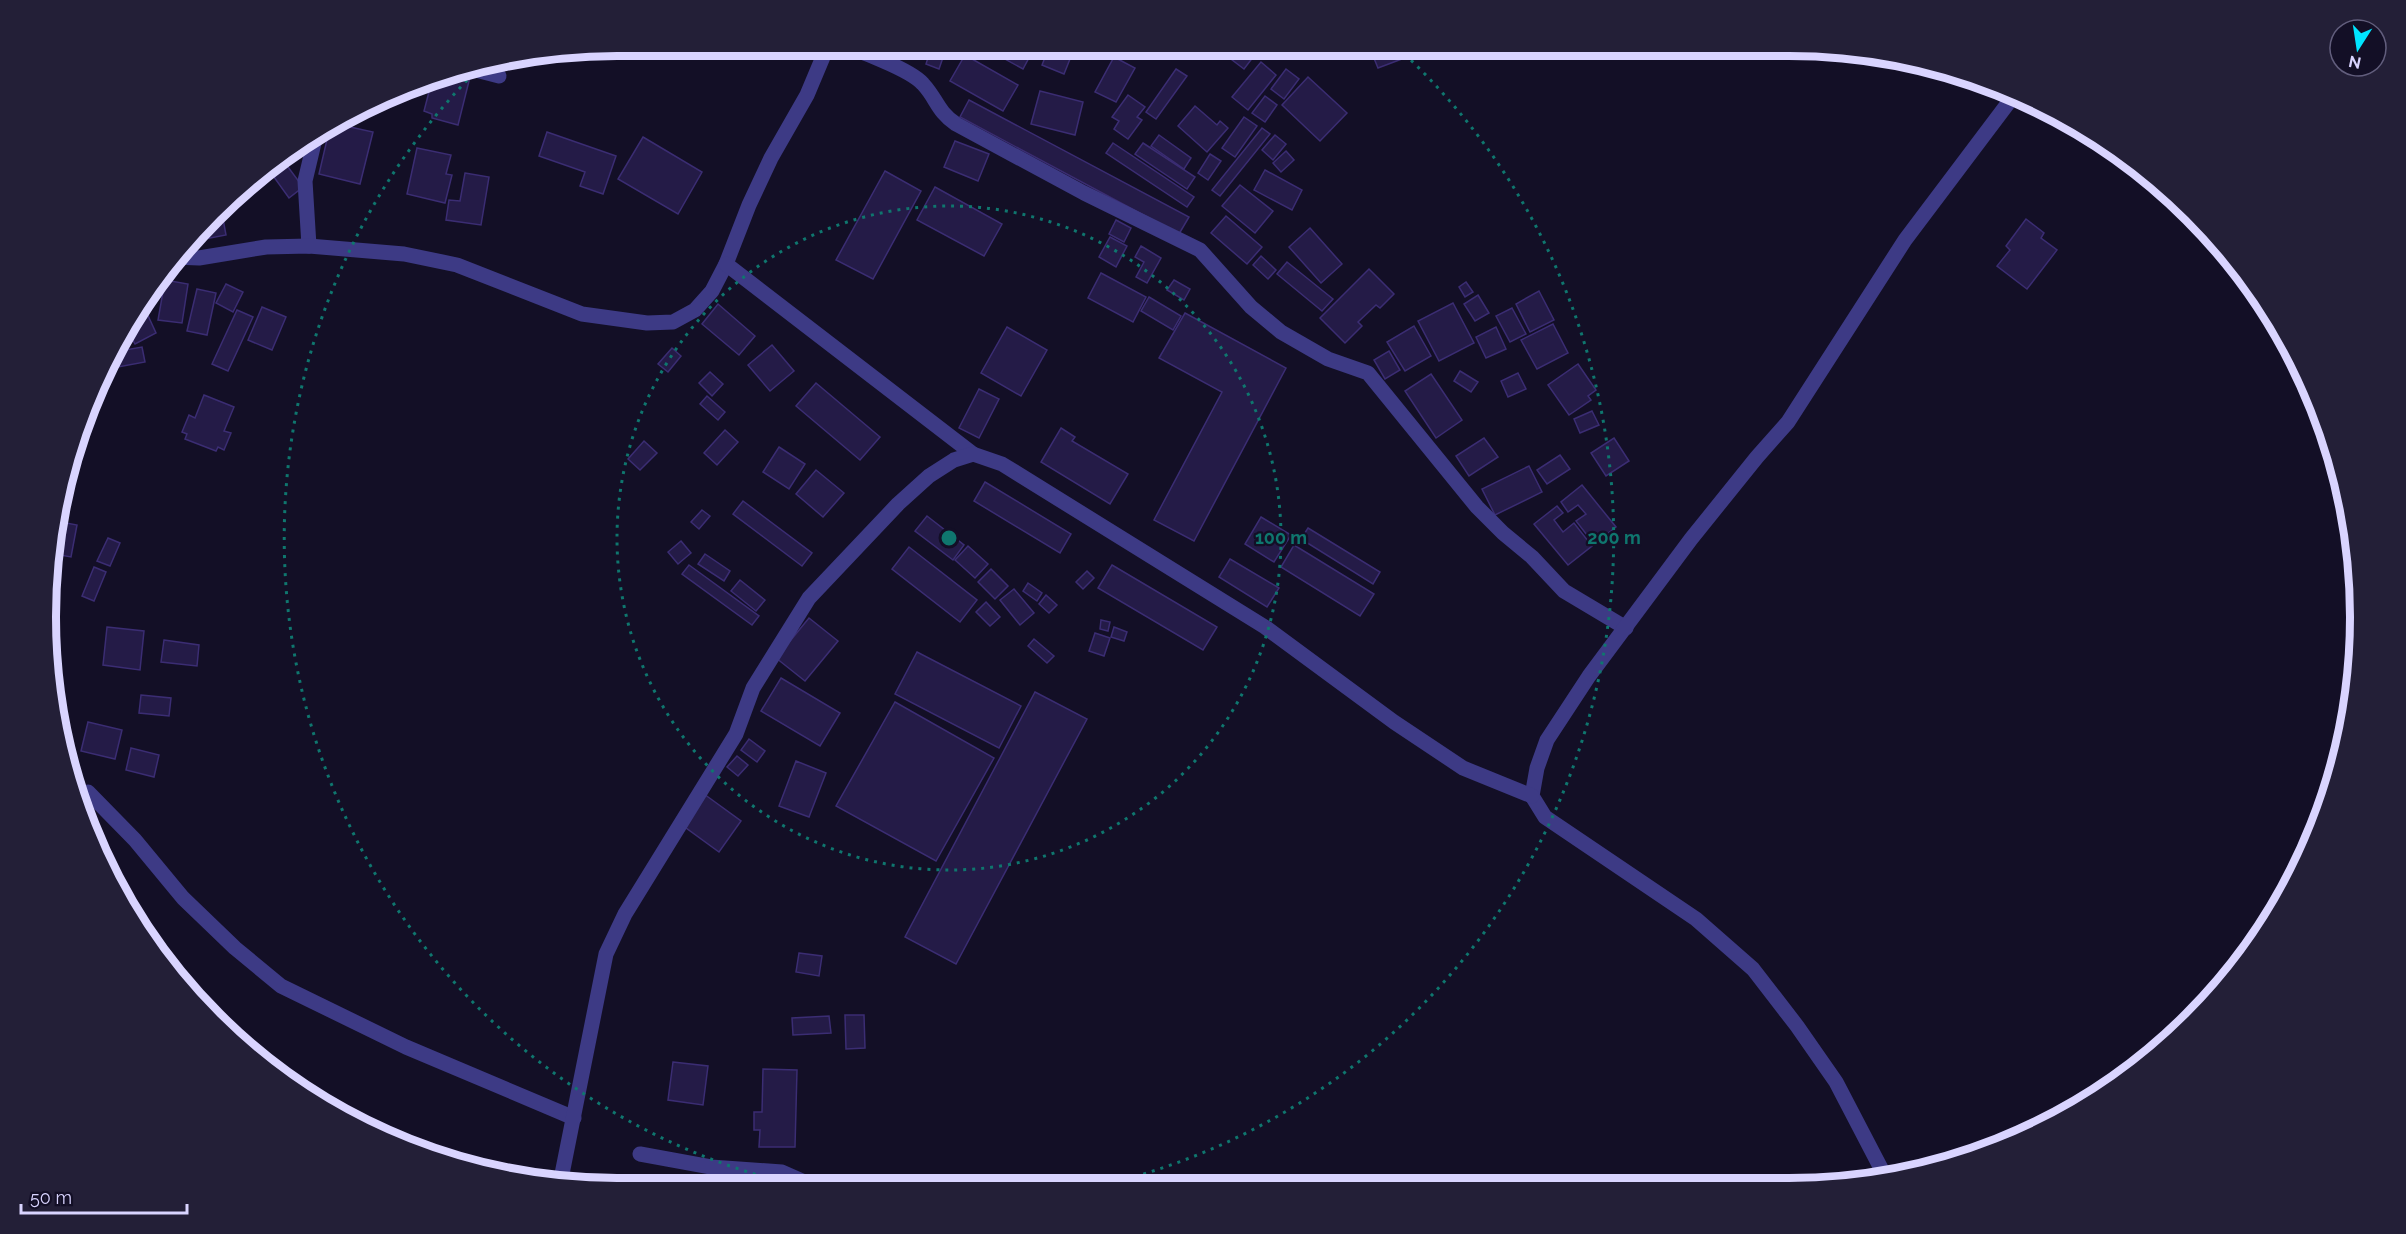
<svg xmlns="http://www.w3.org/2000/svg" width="2406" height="1234" font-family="Raleway,sans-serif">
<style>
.building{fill:#241b47;stroke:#3b2d73;stroke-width:1.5}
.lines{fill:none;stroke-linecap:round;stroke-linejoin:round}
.street{stroke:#3d3a85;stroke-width:15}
.ring{fill:none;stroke:#0f766e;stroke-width:3;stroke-dasharray:3 6}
.rim{fill:none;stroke:#d9d4ff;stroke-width:8}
.centre{fill:#0f766e;stroke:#130f26;stroke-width:3}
.ring-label{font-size:18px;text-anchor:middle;font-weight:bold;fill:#0f766e;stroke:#130f26;stroke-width:4.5;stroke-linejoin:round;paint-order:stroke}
</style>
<rect width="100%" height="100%" fill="#130f26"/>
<g class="building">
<polygon points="932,45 947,46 939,69 926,64"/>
<polygon points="995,45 1016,45 1031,54 1023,69 992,52"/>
<polygon points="1050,45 1065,45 1074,49 1064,74 1042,65"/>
<polygon points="1098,45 1117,45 1111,55"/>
<polygon points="1223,46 1241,46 1254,56 1244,69 1219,50"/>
<polygon points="1369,46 1421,46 1423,51 1378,68"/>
<polygon points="965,55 1018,85 1003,111 950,81"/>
<polygon points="1114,57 1135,68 1116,102 1095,92"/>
<polygon points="1261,62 1276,75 1248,110 1232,97"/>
<polygon points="1176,69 1187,76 1156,119 1146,112"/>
<polygon points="1286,69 1299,79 1284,99 1271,89"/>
<polygon points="452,72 470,77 458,125 432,118 432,114 424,111 430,88 423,87 425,80 433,75 449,76"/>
<polygon points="1308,77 1347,113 1320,141 1282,105"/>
<polygon points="1040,91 1083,102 1075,135 1031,124"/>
<polygon points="1128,95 1145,107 1137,117 1142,120 1128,139 1114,129 1119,121 1112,117"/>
<polygon points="1265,96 1277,105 1265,122 1252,113"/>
<polygon points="969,100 1189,217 1179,234 960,117"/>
<polygon points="1195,106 1217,125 1220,121 1228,128 1207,152 1178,126"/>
<polygon points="1244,117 1257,126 1235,157 1222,148"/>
<polygon points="341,125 373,132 360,184 319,174 329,131"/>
<polygon points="1262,128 1270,134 1220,196 1212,190"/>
<polygon points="547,132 616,156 603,194 580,186 585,172 539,156"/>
<polygon points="1159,135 1191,158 1184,169 1151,146"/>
<polygon points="1275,135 1286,144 1273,160 1262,150"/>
<polygon points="643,137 702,172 678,214 618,179"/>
<polygon points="955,141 989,154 978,181 944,167"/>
<polygon points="1113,143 1194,197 1187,207 1106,153"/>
<polygon points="1143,143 1195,177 1187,189 1135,154"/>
<polygon points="417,148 451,155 446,174 452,175 445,203 407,194"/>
<polygon points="1286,151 1294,160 1281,172 1273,163"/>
<polygon points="1210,154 1221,161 1208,180 1198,173"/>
<polygon points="285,163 303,187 289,198 271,173"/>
<polygon points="1265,170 1302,190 1292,210 1254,190"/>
<polygon points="885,171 921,191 873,279 836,260"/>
<polygon points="465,173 489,177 481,225 446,220 449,200 460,201"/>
<polygon points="249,181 252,192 232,198"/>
<polygon points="1240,185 1273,211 1255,233 1222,206"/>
<polygon points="935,187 1002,224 984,256 917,220"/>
<polygon points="221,208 226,235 184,243 187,240"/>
<polygon points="1226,216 1262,247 1247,264 1211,233"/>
<polygon points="2026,219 2044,233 2041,238 2057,250 2027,289 1997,266 2010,250 2006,246"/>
<polygon points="1116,220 1131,228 1124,242 1109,234"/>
<polygon points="1310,228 1342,264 1321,283 1289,247"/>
<polygon points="1110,237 1127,246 1116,267 1099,257"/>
<polygon points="1141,246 1161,258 1147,283 1136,277 1144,262 1135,257"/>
<polygon points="1261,256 1276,270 1268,279 1253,265"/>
<polygon points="1287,262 1333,299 1322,311 1277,274"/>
<polygon points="1369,269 1394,294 1380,308 1376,305 1358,322 1362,326 1345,343 1320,318"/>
<polygon points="1101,273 1146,297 1133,322 1088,298"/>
<polygon points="165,280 188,284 182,323 158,320"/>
<polygon points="1174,280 1190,289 1184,300 1167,290"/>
<polygon points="1466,282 1473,292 1465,297 1459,287"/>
<polygon points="226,284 243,292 233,312 216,303"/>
<polygon points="197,289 216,293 207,335 187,331"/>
<polygon points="1539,291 1554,320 1530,332 1516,304"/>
<polygon points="1478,295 1489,313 1475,321 1464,304"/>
<polygon points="1149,297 1181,316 1173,330 1141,311"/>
<polygon points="1453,303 1474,343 1439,361 1418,321"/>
<polygon points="718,304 755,336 739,355 702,324"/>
<polygon points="262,307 286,317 272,350 248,340"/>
<polygon points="1512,308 1526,334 1510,342 1496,316"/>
<polygon points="145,309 156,333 135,344 125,326 133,314"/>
<polygon points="237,310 253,317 228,371 212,364"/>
<polygon points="1185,313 1286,368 1194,541 1154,520 1222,392 1159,358"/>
<polygon points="1553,324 1568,353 1537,369 1521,340"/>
<polygon points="1414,326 1431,356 1405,371 1387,342"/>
<polygon points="1007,327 1047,350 1021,396 981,373"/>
<polygon points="1496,327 1506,349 1486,358 1476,337"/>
<polygon points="772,345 794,371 770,391 748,365"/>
<polygon points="142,347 145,362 107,369 114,352"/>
<polygon points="672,348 681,356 668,372 658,364"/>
<polygon points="1389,351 1400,370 1385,379 1374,360"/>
<polygon points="1578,364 1596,390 1588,396 1591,400 1569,415 1548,385"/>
<polygon points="1460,371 1478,382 1471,392 1454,381"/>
<polygon points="710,372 723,384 712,396 699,383"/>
<polygon points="1518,373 1526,389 1508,397 1501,381"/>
<polygon points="1431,374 1462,420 1436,438 1405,391"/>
<polygon points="816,383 880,437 860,460 796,406"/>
<polygon points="979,389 999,399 979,438 959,428"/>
<polygon points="204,395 234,407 224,431 231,433 224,450 218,447 216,451 185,439 187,434 182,432 189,415 195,418"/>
<polygon points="707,396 725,412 718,420 700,404"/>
<polygon points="1592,411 1599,425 1580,433 1574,419"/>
<polygon points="1061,428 1075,437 1072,441 1128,474 1110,504 1041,462"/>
<polygon points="725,430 738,442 717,465 704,453"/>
<polygon points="1484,438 1498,457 1469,476 1456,456"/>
<polygon points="1614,438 1629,461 1606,476 1591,453"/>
<polygon points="644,441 657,453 640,470 628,459"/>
<polygon points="779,447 805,464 789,489 763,472"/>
<polygon points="1560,455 1570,469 1547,484 1537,470"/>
<polygon points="1529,466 1542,492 1495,515 1482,489"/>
<polygon points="816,470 844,493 823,517 796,494"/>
<polygon points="985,482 1071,534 1060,553 974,501"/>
<polygon points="1582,485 1616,527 1594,544 1576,521 1586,514 1578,505 1568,512 1561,502"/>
<polygon points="743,501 812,553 802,566 733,514"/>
<polygon points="1557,506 1563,513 1554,520 1563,532 1574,523 1592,546 1568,565 1534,524"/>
<polygon points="702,510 710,516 699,529 691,522"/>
<polygon points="927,516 964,545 953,560 915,531"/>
<polygon points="1261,517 1291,535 1274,562 1245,544"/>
<polygon points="56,521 77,525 71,557 54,554"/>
<polygon points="1308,528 1380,572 1373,584 1301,539"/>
<polygon points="108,538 120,543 110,566 97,561"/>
<polygon points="681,541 691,553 678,564 668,552"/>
<polygon points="1294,545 1374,594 1360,616 1281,567"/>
<polygon points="968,546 988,564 975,578 955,560"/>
<polygon points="909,547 977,600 960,622 892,569"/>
<polygon points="705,554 730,571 724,581 698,564"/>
<polygon points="1230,559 1279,588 1267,607 1219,577"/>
<polygon points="689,565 759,616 752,625 682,574"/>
<polygon points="1112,565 1217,627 1203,650 1098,588"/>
<polygon points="94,567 106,572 94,601 82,596"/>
<polygon points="991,569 1008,586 995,599 978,582"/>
<polygon points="1087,571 1094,578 1083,589 1076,582"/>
<polygon points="740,580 765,600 756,611 731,591"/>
<polygon points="1028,583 1042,593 1037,601 1023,591"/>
<polygon points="1014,589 1034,613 1020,625 1000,600"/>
<polygon points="1046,595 1057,605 1049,613 1039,604"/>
<polygon points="986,602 1000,617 990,626 976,612"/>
<polygon points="809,618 838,641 805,681 776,658"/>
<polygon points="1101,620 1110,622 1108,631 1100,629"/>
<polygon points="107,627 144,631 140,670 103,665"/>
<polygon points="1114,627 1127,632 1124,641 1111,637"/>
<polygon points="1095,633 1110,638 1104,656 1089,651"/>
<polygon points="1034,639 1054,656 1047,663 1028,646"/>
<polygon points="164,640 199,645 197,666 161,662"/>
<polygon points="917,652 1021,706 999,748 895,694"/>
<polygon points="781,678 840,713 820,746 761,711"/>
<polygon points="1035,692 1087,719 956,964 905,937"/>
<polygon points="141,695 171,698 169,716 139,713"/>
<polygon points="895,702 994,758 936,861 836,806"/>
<polygon points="88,722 122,730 115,759 81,751"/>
<polygon points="749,739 765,751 757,762 741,750"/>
<polygon points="131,748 159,755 154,777 126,770"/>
<polygon points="737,756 748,765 738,776 727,767"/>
<polygon points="796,761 826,773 809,817 779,806"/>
<polygon points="704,794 741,821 719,852 682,825"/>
<polygon points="799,953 822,956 819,976 796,972"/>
<polygon points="845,1015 864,1015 865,1048 846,1049"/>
<polygon points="829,1016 831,1033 793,1035 792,1018"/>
<polygon points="673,1062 708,1066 703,1105 668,1100"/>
<polygon points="763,1069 797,1070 795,1147 759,1147 760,1130 754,1130 754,1112 762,1112"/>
<polygon points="919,1184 919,1187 878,1187"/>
</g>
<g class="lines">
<g class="street">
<path d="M838 45C857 49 911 70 923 84 937 99 937 111 956 124L1084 193 1200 250 1251 307 1281 332 1328 359 1368 373 1477 507 1503 533 1532 557 1564 591 1626 628"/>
<polyline points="472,69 499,76"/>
<polyline points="309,246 305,181 315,139"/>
<polyline points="174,257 199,258 266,247 309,246 404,254 457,265 582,314 647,323 673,322 695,310 712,291 726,264 749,205 771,158 807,95 828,45"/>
<polyline points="726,264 973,454"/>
<polyline points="88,792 135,840 183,898 235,948 281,986 406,1047 574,1118"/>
<polyline points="640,1154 711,1167 782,1172 816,1187"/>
<polyline points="1886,1178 1836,1082 1797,1026 1753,969 1696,919 1545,817 1532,796 1537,768 1547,740 1589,676 1691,539 1757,457 1788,422 1905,240 2015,94"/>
<polyline points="560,1184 606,954 625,914 736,734 753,688 809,598 898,504 929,476 954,460 973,454 1002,464 1265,627 1394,722 1463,768 1532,796"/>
</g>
</g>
<g class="ring">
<circle cx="949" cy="538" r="332"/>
<path d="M799 1186A665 665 0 0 1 475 72M1398 48A665 665 0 0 1 1099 1186"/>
</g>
<path d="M0 0H2406V1234H0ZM617 56H1789A561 561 0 0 1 2350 617V617A561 561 0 0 1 1789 1178H617A561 561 0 0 1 56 617V617A561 561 0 0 1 617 56Z" fill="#231f37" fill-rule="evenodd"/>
<path class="rim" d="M617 56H1789A561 561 0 0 1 2350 617V617A561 561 0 0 1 1789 1178H617A561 561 0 0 1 56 617V617A561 561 0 0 1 617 56Z"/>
<circle cx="949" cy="538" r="9" class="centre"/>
<g class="ring-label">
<text x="1281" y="544">100 m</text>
<text x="1614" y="544">200 m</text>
</g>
<g transform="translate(2358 48) rotate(192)"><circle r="28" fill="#130f26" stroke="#625e7d" stroke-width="1.5"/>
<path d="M0-4.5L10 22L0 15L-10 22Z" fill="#00e5ff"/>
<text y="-9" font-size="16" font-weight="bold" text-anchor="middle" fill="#d9d4ff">N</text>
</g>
<path d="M21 1204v9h166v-9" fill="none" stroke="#d9d4ff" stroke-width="3"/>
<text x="30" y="1204" font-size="18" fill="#d9d4ff" stroke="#130f26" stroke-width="4.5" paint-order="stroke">50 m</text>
</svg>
